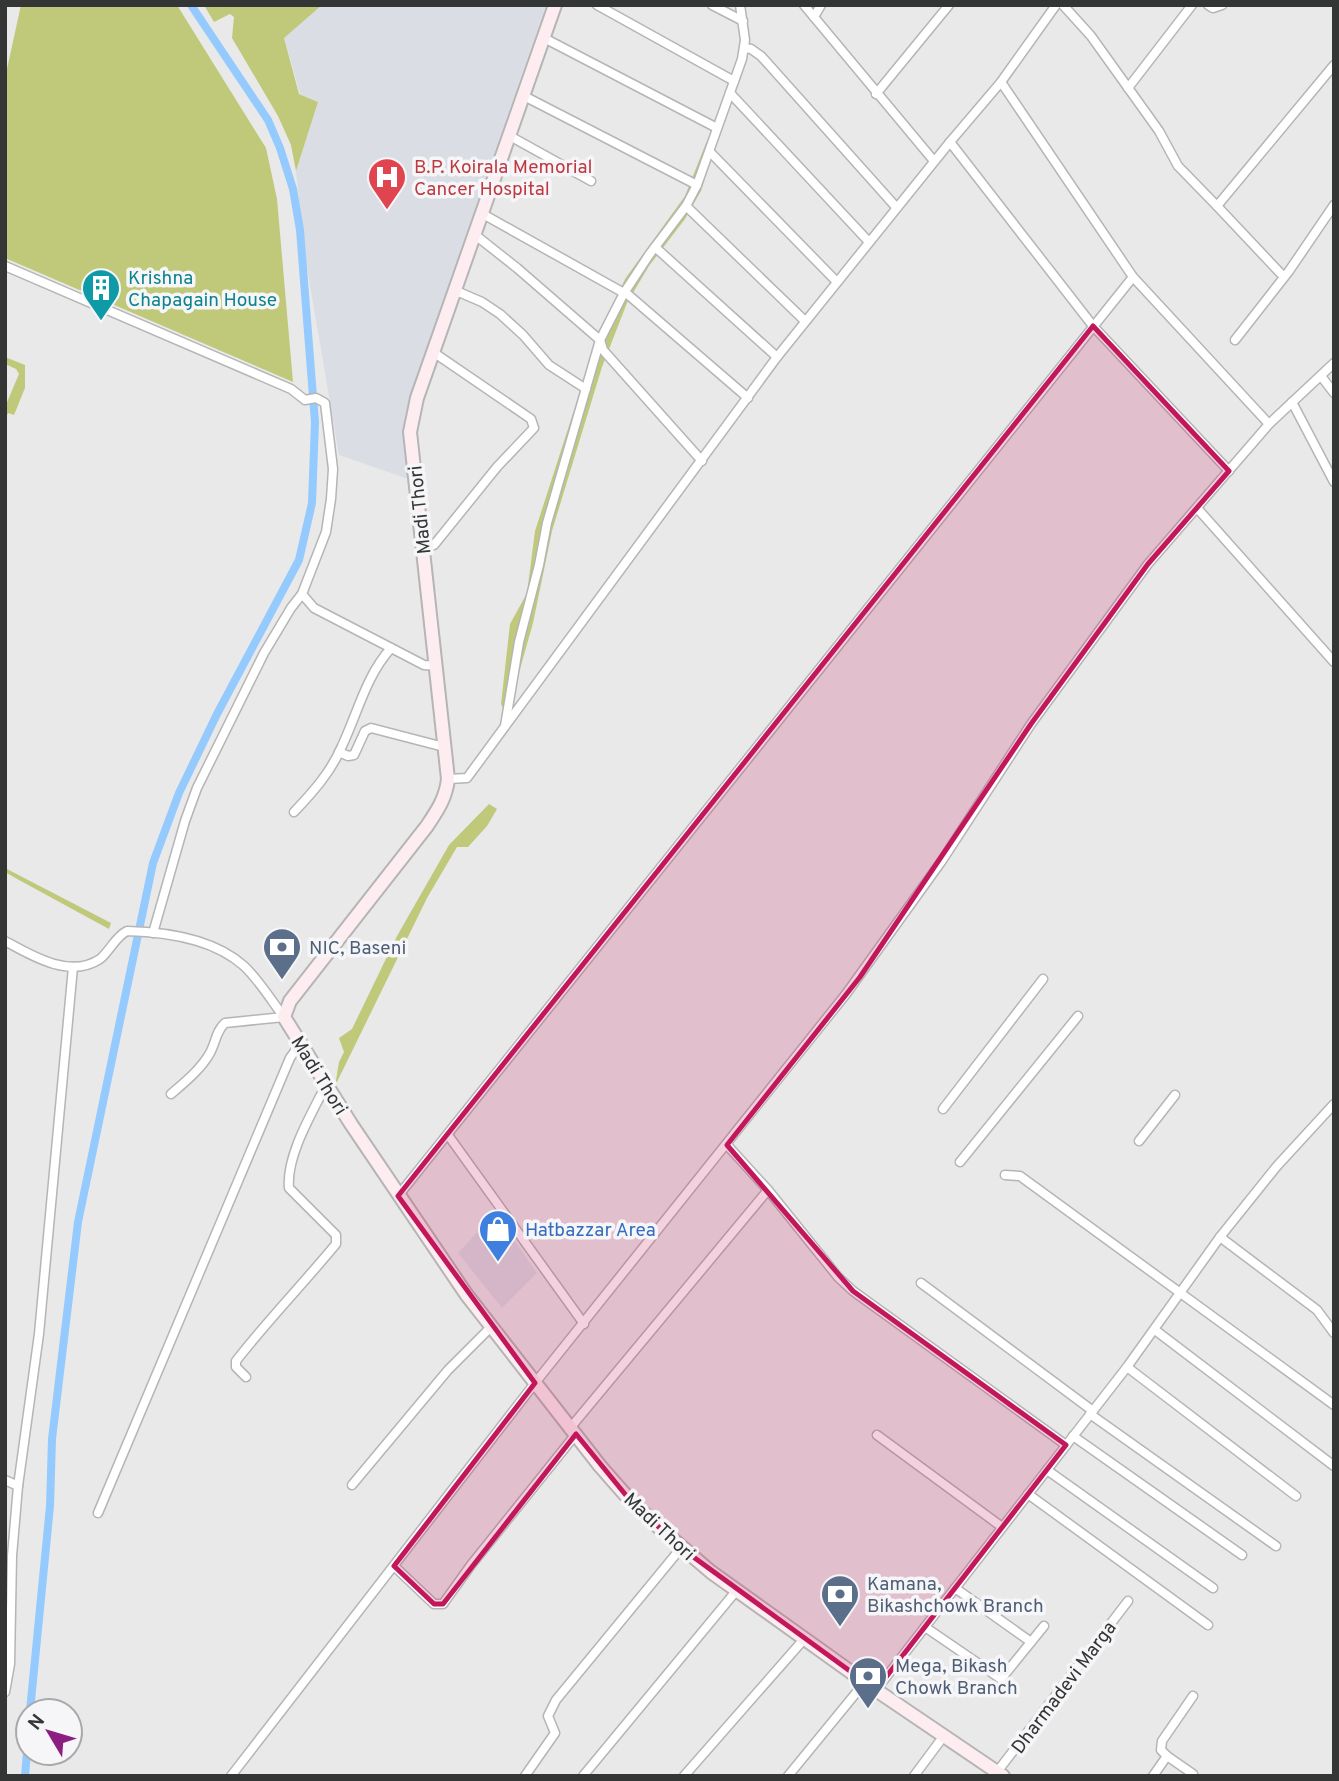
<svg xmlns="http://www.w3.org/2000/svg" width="1339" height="1781" font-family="Overpass,sans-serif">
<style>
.built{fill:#dadde4}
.green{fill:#bfc979}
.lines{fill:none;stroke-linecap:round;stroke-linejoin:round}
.canal{stroke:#95cafe;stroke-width:8}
.street-casing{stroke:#b5b5b6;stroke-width:11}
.secondary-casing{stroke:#b5b5b6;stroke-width:16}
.street{stroke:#fff;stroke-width:8}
.secondary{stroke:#fdedf0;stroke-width:12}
.marked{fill:#c2185b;fill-opacity:0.2;stroke:#c2185b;stroke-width:5;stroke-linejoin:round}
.labels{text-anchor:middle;stroke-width:7;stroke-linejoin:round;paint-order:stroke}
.health-label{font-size:19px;fill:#be3a42;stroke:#f6f6f8;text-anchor:start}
.culture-label{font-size:19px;fill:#0d838f;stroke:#f6f6f8;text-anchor:start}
.street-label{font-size:19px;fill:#343535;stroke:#f6f6f8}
.service-label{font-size:19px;fill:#4e5e75;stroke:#f6f6f8;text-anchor:start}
.shop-label{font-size:19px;fill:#366cbe;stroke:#f6f6f8;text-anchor:start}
</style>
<rect width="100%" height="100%" fill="#e9e9ea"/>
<g class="built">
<polygon points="322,5 546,5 420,366 405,416 404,435 411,480 339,455 304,250 296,171 318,102 300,94 284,37"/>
<polygon points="495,1213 537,1273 502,1308 458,1253"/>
</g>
<g class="green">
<polygon points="21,5 177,5 266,148 277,199 293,382 5,258 5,78"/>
<polygon points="204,5 322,5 284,38 299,94 318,102 296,171 291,145 278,116 232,38 234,17 230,14 214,22"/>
<polygon points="719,134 701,191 685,219 649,266 627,303 602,367 552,531 533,623 507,715 501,704 510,624 527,593 535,531 596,342 625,279 685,196 706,143"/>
<polygon points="5,357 25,365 25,388 14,415 8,413 5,420 5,407 19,374 16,369 5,364"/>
<polygon points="489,804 497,809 487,826 468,847 457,847 427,898 335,1086 339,1062 344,1052 339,1038 352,1029 397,936 449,845"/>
<polygon points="5,868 111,923 109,929 19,880 5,872"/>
</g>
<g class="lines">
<g class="canal">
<polyline points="30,1711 50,1506 52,1439 78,1222 153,863 179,793 217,714 299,560 312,503 315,422 300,230 293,189 280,148 268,120 191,5"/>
<polyline points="25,1776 28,1740"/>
</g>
<defs>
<g id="street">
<polyline points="597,5 734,81"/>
<polyline points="712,5 743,21"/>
<polyline points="804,5 934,161"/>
<polyline points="1056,5 1001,82 950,142 1093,326 1229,471"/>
<polyline points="1063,5 1091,36 1159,131 1178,166 1217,206 1334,65"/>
<polyline points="1208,5 1213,8 1222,5"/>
<polyline points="814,17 821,5"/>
<polyline points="544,38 717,128"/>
<polyline points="745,48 751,49 761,56 896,207"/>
<polyline points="1001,82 1133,277 1269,424"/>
<polyline points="1128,88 1192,5"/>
<polyline points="730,93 869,242"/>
<polyline points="876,94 949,5"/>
<polyline points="522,95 697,185"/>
<polyline points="508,135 591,181"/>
<polyline points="710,152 836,281"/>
<polyline points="686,206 805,321"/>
<polyline points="1217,206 1283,276"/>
<polyline points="481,213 624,293"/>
<polyline points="474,234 517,268 600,340 603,350 702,461"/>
<polyline points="655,247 777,357"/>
<polyline points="5,266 291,389 305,400 316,398 325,403 333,469 331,499 326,532 302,594 314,608 424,665 437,666"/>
<polyline points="454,290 482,302 500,314 523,335 549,365 586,389"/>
<polyline points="625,292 748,398"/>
<polyline points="1235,340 1289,271 1334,205"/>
<polyline points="1321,376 1334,393"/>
<polyline points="1292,402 1334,482"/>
<polyline points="1197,508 1334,662"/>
<polyline points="423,548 434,545 497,467 534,428 531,419 433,352"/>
<polyline points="505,726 519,642 539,565 547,523 600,340 624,293 649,255 686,206 697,185 742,59 745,40 740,5"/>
<polyline points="339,752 348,756 354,755 365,731 371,728 444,747"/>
<polyline points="448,779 467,778 777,357 950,142"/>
<path d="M294 812C313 792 331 772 342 746 358 712 366 676 391 648"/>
<polyline points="153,933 185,821 197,788 264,653 291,608 302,594"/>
<path d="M5 941C32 956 70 979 100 959 110 951 115 937 127 931 166 932 214 939 244 966 259 980 271 1000 284 1017"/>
<path d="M171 1094C185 1082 201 1069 210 1053 216 1042 216 1031 225 1023L284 1017"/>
<polyline points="943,1109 1043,979"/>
<polyline points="448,1135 584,1324"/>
<polyline points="1139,1141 1175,1095"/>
<polyline points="727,1145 768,1190 838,1277 853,1291 1066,1445"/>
<polyline points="960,1162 1078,1016"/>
<polyline points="1005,1175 1020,1176 1334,1405"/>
<polyline points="398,1196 1133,277"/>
<polyline points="1220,1237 1317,1310 1334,1333"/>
<polyline points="921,1283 1093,1411"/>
<polyline points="1155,1330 1334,1466"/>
<polyline points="1127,1367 1296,1496"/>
<path d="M246 1377 236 1367V1361C267 1321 303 1284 336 1244V1235L289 1188C286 1156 312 1113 326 1085"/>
<polyline points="1090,1414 1276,1546"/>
<polyline points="571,1427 768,1190"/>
<polyline points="877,1435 1002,1527"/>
<polyline points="1073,1436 1242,1555"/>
<polyline points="1047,1470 1213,1588"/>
<polyline points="5,1480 18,1486"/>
<polyline points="352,1485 448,1370 491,1327"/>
<polyline points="1028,1494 1208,1625"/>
<polyline points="98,1513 290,1058 300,1044"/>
<polyline points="394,1566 434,1604 443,1604 471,1565 576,1434"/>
<polyline points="955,1588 1031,1642"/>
<polyline points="925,1627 1001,1679 1044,1626"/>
<polyline points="876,1690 1127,1367 1220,1237 1277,1166 1334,1104"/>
<polyline points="5,1692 10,1664 12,1556 18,1486 39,1334 73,967"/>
<polyline points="1167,1756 1193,1774"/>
<polyline points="997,1772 1128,1601"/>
<polyline points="231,1776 535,1383 846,994 941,862 1031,724 1148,564 1269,424 1334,363"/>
<polyline points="525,1776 555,1733 548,1716 556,1700 681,1548"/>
<polyline points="583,1776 737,1590"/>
<polyline points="684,1776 805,1638"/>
<polyline points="788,1776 865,1682"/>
<polyline points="914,1776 943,1737"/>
<polyline points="1153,1776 1167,1756 1161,1750 1162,1741 1193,1696"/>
</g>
<path id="secondary" d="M555 5 417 398 410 432 448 779C446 798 437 811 427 826L290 1001 284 1017 351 1124 466 1294 600 1466 629 1499 656 1525 711 1572 876 1690 1003 1776"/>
</defs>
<use href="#street" class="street-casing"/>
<use href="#secondary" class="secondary-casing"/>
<use href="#street" class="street"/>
<use href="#secondary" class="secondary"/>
</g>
<path class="marked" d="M1093 326 1229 471 1148 564 1031 724 860 977 727 1145 853 1291 1066 1445 876 1690 681 1548 629 1499 576 1434 443 1604H434L394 1566 535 1383 398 1196Z"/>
<defs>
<symbol id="hospital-pin" viewBox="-11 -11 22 30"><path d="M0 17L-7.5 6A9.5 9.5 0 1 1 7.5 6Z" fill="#e0444e" stroke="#f6f6f8"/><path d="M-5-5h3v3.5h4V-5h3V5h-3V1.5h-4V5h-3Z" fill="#fff"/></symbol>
<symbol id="building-pin" viewBox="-11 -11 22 30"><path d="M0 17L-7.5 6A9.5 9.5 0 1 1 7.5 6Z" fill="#0f9aa8" stroke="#f6f6f8"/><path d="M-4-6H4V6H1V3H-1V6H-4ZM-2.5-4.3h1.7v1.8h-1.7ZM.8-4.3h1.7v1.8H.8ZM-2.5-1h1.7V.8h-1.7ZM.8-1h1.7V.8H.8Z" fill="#fff"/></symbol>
<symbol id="bank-pin" viewBox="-11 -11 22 30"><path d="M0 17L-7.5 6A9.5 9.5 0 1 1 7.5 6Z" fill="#5c6f8a" stroke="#f6f6f8"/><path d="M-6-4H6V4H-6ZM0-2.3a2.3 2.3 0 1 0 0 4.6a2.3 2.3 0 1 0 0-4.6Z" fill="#fff"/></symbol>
<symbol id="shop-pin" viewBox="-11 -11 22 30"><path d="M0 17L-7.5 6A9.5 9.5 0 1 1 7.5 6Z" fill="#3f7fe0" stroke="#f6f6f8"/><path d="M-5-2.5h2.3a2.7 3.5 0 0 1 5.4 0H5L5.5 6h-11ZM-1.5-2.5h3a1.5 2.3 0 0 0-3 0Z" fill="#fff"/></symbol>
</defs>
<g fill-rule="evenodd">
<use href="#hospital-pin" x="365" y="155" width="44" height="60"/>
<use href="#building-pin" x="79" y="266" width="44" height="60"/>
<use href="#bank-pin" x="260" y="925" width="44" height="60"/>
<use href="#shop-pin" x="476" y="1207" width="44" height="60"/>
<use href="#bank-pin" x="818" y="1572" width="44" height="60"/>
<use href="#bank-pin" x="846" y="1654" width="44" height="60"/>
</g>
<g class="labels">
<g class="health-label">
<text x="414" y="173">B.P. Koirala Memorial<tspan x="414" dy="22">Cancer Hospital</tspan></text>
</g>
<g class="culture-label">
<text x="128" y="284">Krishna<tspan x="128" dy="22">Chapagain House</tspan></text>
</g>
<g class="street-label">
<text transform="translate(419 510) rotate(-96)" y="7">Madi Thori</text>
<text transform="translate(320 1075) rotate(58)" y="7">Madi Thori</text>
<text transform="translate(660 1526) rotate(43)" y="7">Madi Thori</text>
<text transform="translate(1063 1687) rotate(-53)" y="7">Dharmadevi Marga</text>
</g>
<g class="service-label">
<text x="309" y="954">NIC, Baseni</text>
<text x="867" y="1590">Kamana,<tspan x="867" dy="22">Bikashchowk Branch</tspan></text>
<text x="895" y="1672">Mega, Bikash<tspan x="895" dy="22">Chowk Branch</tspan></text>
</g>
<g class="shop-label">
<text x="525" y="1236">Hatbazzar Area</text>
</g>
</g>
<rect width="1339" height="1781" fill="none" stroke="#343535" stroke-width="14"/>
<g transform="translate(49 1732) rotate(308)"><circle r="33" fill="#f6f6f8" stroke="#a8a9aa" stroke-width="2"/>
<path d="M0-5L12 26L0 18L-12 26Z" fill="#8d1e81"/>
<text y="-10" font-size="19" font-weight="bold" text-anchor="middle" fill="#343535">N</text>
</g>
</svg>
